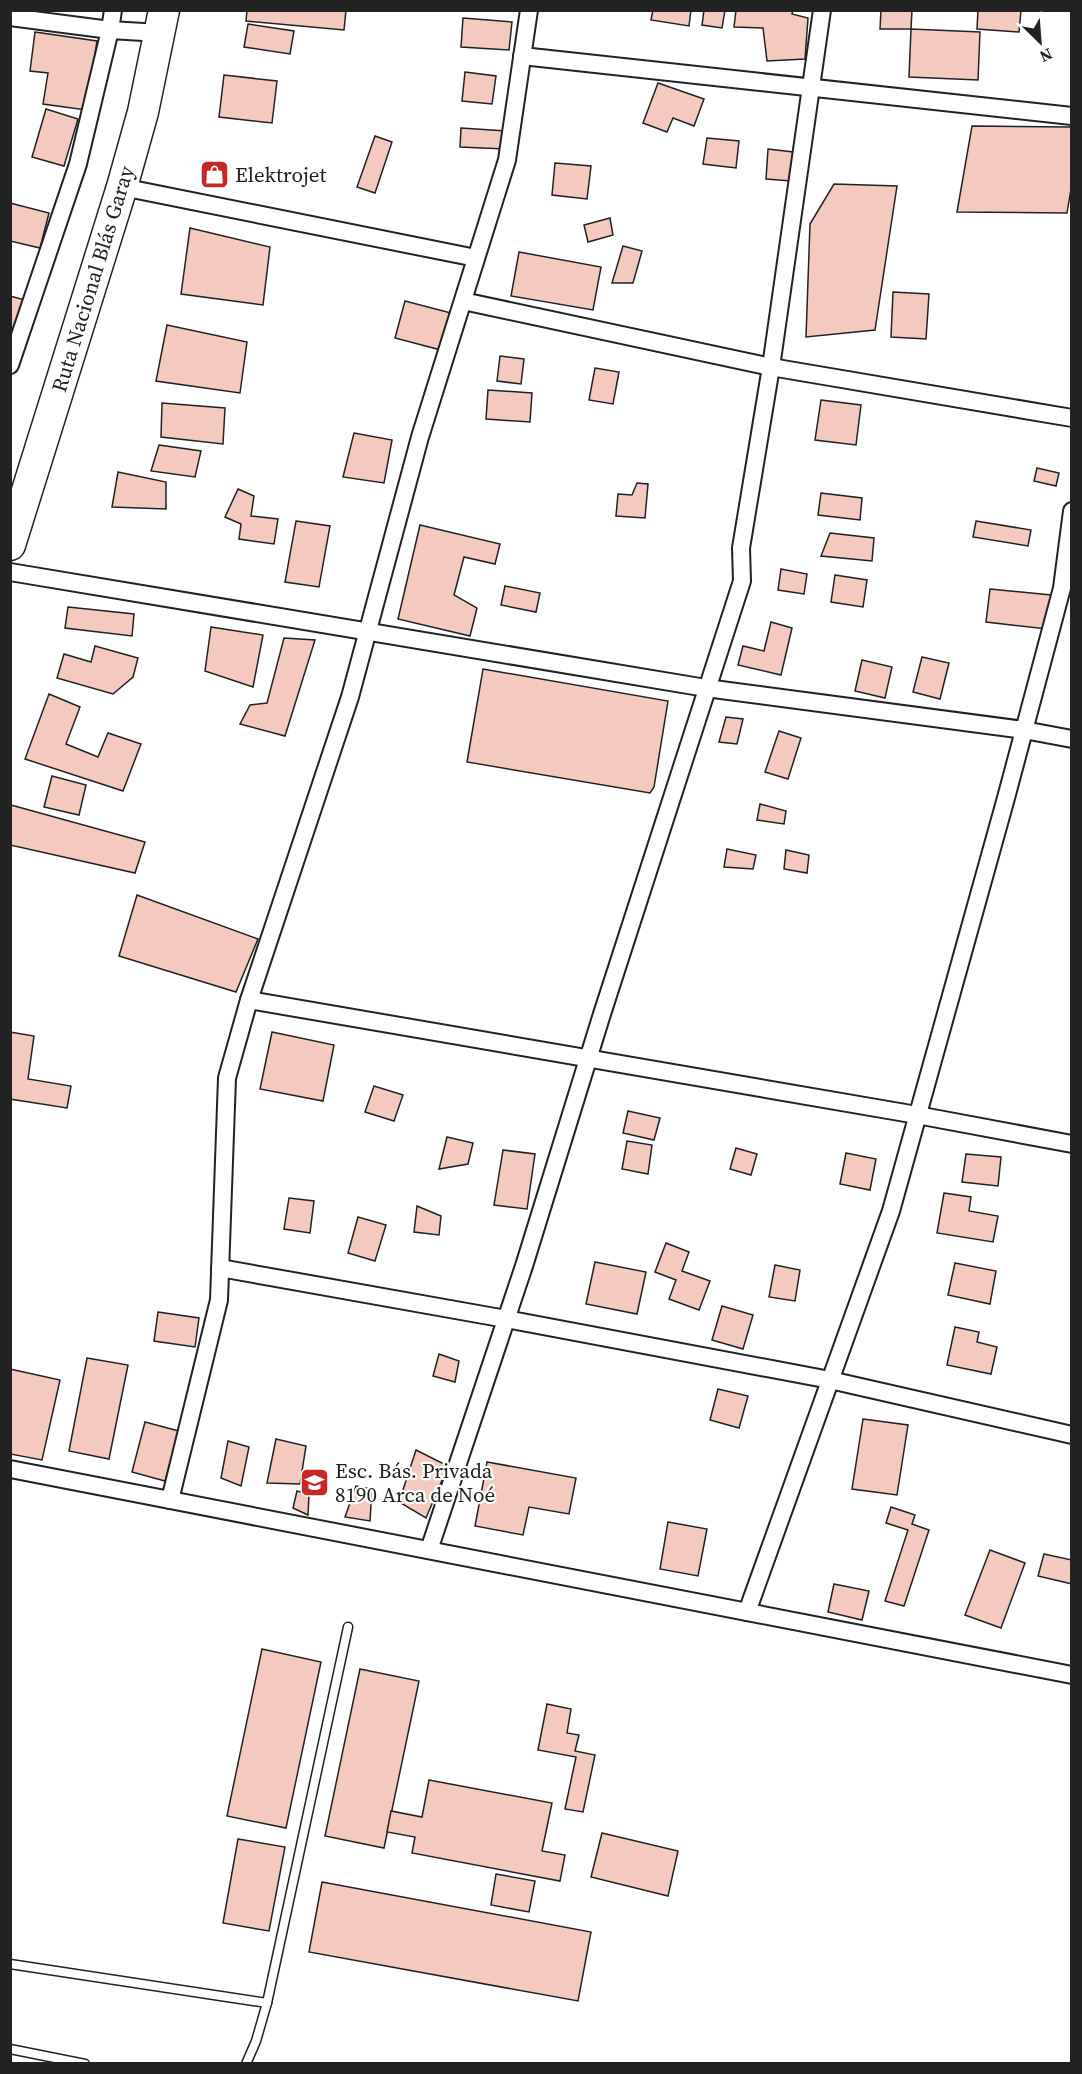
<svg xmlns="http://www.w3.org/2000/svg" width="1082" height="2074" font-family="'Source Serif 4',serif">
<style>
.building{fill:#f3c9c0;stroke:#222;stroke-width:1.5}
.lines{fill:none;stroke-linecap:round;stroke-linejoin:round}
.lane-casing{stroke:#222;stroke-width:11}
.street-casing{stroke:#222;stroke-width:20}
.highway-casing{stroke:#222;stroke-width:33}
.lane{stroke:#fff;stroke-width:8}
.street{stroke:#fff;stroke-width:16}
.highway{stroke:#fff;stroke-width:30}
.labels{text-anchor:middle;stroke-width:4.5;stroke-linejoin:round;paint-order:stroke}
.poi-label{font-size:21px;fill:#222;stroke:#fff;text-anchor:start}
.street-label{font-size:21px;fill:#222;stroke:#fff}
</style>
<rect width="100%" height="100%" fill="#fff"/>
<g class="building">
<polygon points="247,10 346,10 344,30 246,21"/>
<polygon points="653,10 691,10 689,26 651,20"/>
<polygon points="704,10 725,10 722,28 702,25"/>
<polygon points="736,10 793,10 792,14 808,18 805,59 767,61 763,28 734,27"/>
<polygon points="881,10 912,10 911,29 880,29"/>
<polygon points="978,10 1021,10 1019,32 977,29"/>
<polygon points="463,18 512,22 509,50 461,47"/>
<polygon points="248,24 294,31 290,54 244,47"/>
<polygon points="911,29 980,32 978,80 909,77"/>
<polygon points="35,32 97,41 86,110 43,104 48,73 30,71"/>
<polygon points="465,72 496,76 492,104 462,101"/>
<polygon points="224,75 277,81 272,123 219,117"/>
<polygon points="658,83 704,99 694,126 673,118 667,132 643,123"/>
<polygon points="46,109 78,119 64,166 32,157"/>
<polygon points="972,126 1072,127 1072,183 1067,213 957,212"/>
<polygon points="461,128 506,131 505,149 460,147"/>
<polygon points="375,136 392,142 375,193 357,187"/>
<polygon points="707,138 739,141 736,168 703,164"/>
<polygon points="768,149 793,152 791,181 766,179"/>
<polygon points="555,163 591,166 587,199 552,195"/>
<polygon points="834,184 897,186 875,330 806,337 810,224"/>
<polygon points="10,203 49,213 40,248 10,241"/>
<polygon points="610,218 613,235 588,242 584,225"/>
<polygon points="190,228 270,247 263,305 181,294"/>
<polygon points="623,246 642,251 633,283 612,283"/>
<polygon points="519,252 601,267 593,310 511,296"/>
<polygon points="893,292 929,294 926,339 891,337"/>
<polygon points="10,296 25,300 13,336 10,336"/>
<polygon points="405,301 451,313 441,350 395,338"/>
<polygon points="167,325 247,342 240,393 156,381"/>
<polygon points="500,356 524,359 521,384 497,381"/>
<polygon points="595,368 619,372 613,404 589,400"/>
<polygon points="488,390 532,393 530,422 486,419"/>
<polygon points="821,400 861,405 856,445 815,440"/>
<polygon points="162,403 225,408 223,444 161,437"/>
<polygon points="354,433 392,440 384,483 343,477"/>
<polygon points="159,445 201,451 195,477 151,471"/>
<polygon points="1037,468 1059,473 1056,486 1034,481"/>
<polygon points="118,472 166,482 166,509 112,507"/>
<polygon points="637,483 648,484 645,518 616,516 618,494 632,495"/>
<polygon points="238,489 254,496 251,516 278,519 274,544 239,539 241,524 225,517"/>
<polygon points="821,493 862,498 860,520 818,515"/>
<polygon points="296,521 330,526 319,587 285,582"/>
<polygon points="976,521 1031,530 1028,546 973,537"/>
<polygon points="420,525 500,544 495,564 464,557 454,595 477,608 470,636 398,619"/>
<polygon points="830,533 874,538 872,561 821,556"/>
<polygon points="781,569 807,574 804,594 778,590"/>
<polygon points="835,575 867,580 863,607 831,602"/>
<polygon points="505,586 540,593 536,612 501,605"/>
<polygon points="990,589 1051,595 1047,629 986,622"/>
<polygon points="68,607 134,614 132,636 65,628"/>
<polygon points="771,622 792,628 781,675 738,665 743,646 764,651"/>
<polygon points="211,627 263,635 253,687 205,671"/>
<polygon points="284,638 315,640 285,736 240,724 250,705 267,703"/>
<polygon points="95,646 138,658 133,677 113,694 57,678 64,654 91,662"/>
<polygon points="922,657 949,663 940,699 913,692"/>
<polygon points="862,660 892,667 885,698 855,691"/>
<polygon points="483,669 668,701 654,787 650,793 467,762"/>
<polygon points="49,694 80,707 66,744 98,757 108,733 141,744 123,791 25,759"/>
<polygon points="726,717 743,719 737,744 719,742"/>
<polygon points="779,731 801,738 788,779 765,772"/>
<polygon points="52,776 86,785 79,815 44,807"/>
<polygon points="760,804 786,811 784,824 757,820"/>
<polygon points="11,805 145,842 135,873 10,845"/>
<polygon points="727,849 756,855 753,869 724,867"/>
<polygon points="786,850 809,855 807,873 784,869"/>
<polygon points="137,895 258,939 236,992 119,956"/>
<polygon points="10,1032 34,1036 28,1079 71,1086 67,1108 10,1099"/>
<polygon points="272,1032 334,1045 323,1101 260,1089"/>
<polygon points="374,1086 403,1095 394,1121 365,1112"/>
<polygon points="628,1111 660,1118 654,1140 623,1133"/>
<polygon points="447,1137 473,1143 468,1164 439,1169"/>
<polygon points="627,1141 652,1145 648,1174 622,1169"/>
<polygon points="736,1148 757,1154 751,1175 730,1169"/>
<polygon points="503,1150 535,1154 527,1209 494,1205"/>
<polygon points="846,1153 876,1159 870,1190 840,1184"/>
<polygon points="966,1154 1001,1157 998,1186 962,1182"/>
<polygon points="944,1193 971,1197 969,1211 998,1216 993,1242 937,1233"/>
<polygon points="289,1198 314,1201 310,1233 284,1229"/>
<polygon points="417,1206 441,1216 439,1235 414,1232"/>
<polygon points="358,1217 386,1225 375,1261 348,1253"/>
<polygon points="666,1243 689,1252 682,1271 710,1281 699,1310 669,1299 676,1280 655,1272"/>
<polygon points="595,1262 646,1272 637,1314 586,1304"/>
<polygon points="955,1263 996,1271 990,1304 948,1295"/>
<polygon points="775,1265 800,1270 795,1301 769,1297"/>
<polygon points="722,1306 753,1315 743,1349 712,1340"/>
<polygon points="158,1312 199,1318 195,1347 154,1341"/>
<polygon points="955,1327 979,1332 977,1342 997,1347 991,1374 947,1365"/>
<polygon points="439,1354 459,1361 455,1382 433,1376"/>
<polygon points="87,1358 128,1365 109,1459 69,1451"/>
<polygon points="10,1369 60,1380 42,1460 10,1454"/>
<polygon points="718,1389 748,1396 739,1428 710,1420"/>
<polygon points="863,1419 908,1425 897,1495 852,1489"/>
<polygon points="145,1422 179,1431 165,1481 132,1472"/>
<polygon points="276,1439 306,1446 300,1484 267,1483"/>
<polygon points="228,1441 249,1447 241,1486 221,1478"/>
<polygon points="416,1450 448,1466 426,1518 399,1502"/>
<polygon points="487,1462 576,1478 569,1514 529,1507 523,1535 475,1526"/>
<polygon points="356,1486 372,1489 370,1521 345,1517"/>
<polygon points="297,1491 309,1494 308,1515 293,1508"/>
<polygon points="891,1507 915,1515 912,1524 929,1530 904,1606 885,1601 908,1530 886,1523"/>
<polygon points="668,1522 707,1529 698,1576 660,1569"/>
<polygon points="990,1550 1025,1563 1001,1628 965,1615"/>
<polygon points="1044,1554 1072,1560 1072,1584 1038,1576"/>
<polygon points="834,1584 869,1591 862,1620 828,1612"/>
<polygon points="262,1649 321,1662 286,1828 227,1816"/>
<polygon points="360,1669 419,1681 384,1848 325,1836"/>
<polygon points="547,1704 571,1709 567,1733 579,1735 575,1751 595,1755 583,1812 565,1809 576,1757 538,1750"/>
<polygon points="429,1780 552,1803 542,1851 565,1855 560,1881 412,1853 415,1837 387,1832 391,1811 422,1817"/>
<polygon points="602,1833 678,1851 668,1896 591,1877"/>
<polygon points="238,1839 285,1847 269,1931 223,1923"/>
<polygon points="496,1874 535,1881 529,1912 491,1905"/>
<polygon points="322,1882 591,1932 578,2001 309,1952"/>
</g>
<g class="lines">
<defs>
<g id="lane">
<polyline points="10,1964 267,2003"/>
<polyline points="10,2049 85,2064"/>
<polyline points="246,2064 256,2041 267,2003 348,1627"/>
</g>
<g id="street">
<polyline points="10,17 110,30 160,33"/>
<polyline points="522,56 1072,116"/>
<polyline points="122,187 476,258"/>
<polyline points="463,301 771,367 1072,418"/>
<polyline points="10,365 78,164 110,30 113,10"/>
<polyline points="10,572 706,688 1024,730 1072,739"/>
<polyline points="249,1000 917,1115 1072,1144"/>
<polyline points="220,1268 506,1319 830,1380 1072,1435"/>
<polyline points="10,1469 1072,1675"/>
<polyline points="170,1500 219,1300 227,1078 249,1000 350,697 420,437 507,160 529,10"/>
<polyline points="429,1550 524,1266 602,1014 742,581 741,548 771,367 822,10"/>
<polyline points="747,1612 891,1211 1006,798 1062,588 1072,511"/>
</g>
<polyline id="highway" points="10,545 122,187 143,112 164,10"/>
</defs>
<use href="#lane" class="lane-casing"/>
<use href="#street" class="street-casing"/>
<use href="#highway" class="highway-casing"/>
<use href="#lane" class="lane"/>
<use href="#street" class="street"/>
<use href="#highway" class="highway"/>
</g>
<defs>
<symbol id="shop-square" viewBox="-11 -11 22 22"><rect x="-9" y="-9" width="18" height="18" rx="4" fill="#c62828" stroke="#fff"/><path d="M-5-2.5h2.3a2.7 3.5 0 0 1 5.4 0H5L5.5 6h-11ZM-1.5-2.5h3a1.5 2.3 0 0 0-3 0Z" fill="#fff"/></symbol>
<symbol id="school-square" viewBox="-11 -11 22 22"><rect x="-9" y="-9" width="18" height="18" rx="4" fill="#c62828" stroke="#fff"/><path d="M0-5L7-2L0 1L-7-2ZM-4 1L0 2.5L4 1V4Q0 6-4 4Z" fill="#fff"/></symbol>
</defs>
<g fill-rule="evenodd">
<use href="#shop-square" x="198" y="158" width="33" height="33"/>
<use href="#school-square" x="298" y="1466" width="33" height="33"/>
</g>
<g class="labels">
<g class="poi-label">
<text x="235" y="182">Elektrojet</text>
<text x="335" y="1478">Esc. Bás. Privada<tspan x="335" dy="24">8190 Arca de Noé</tspan></text>
</g>
<g class="street-label">
<text transform="translate(93 279) rotate(-73)" y="7">Ruta Nacional Blás Garay</text>
</g>
</g>
<rect width="1082" height="2074" fill="none" stroke="#222222" stroke-width="24"/>
<g transform="translate(1040 42) rotate(155)" stroke="#ffffff" stroke-width="4.5" paint-order="stroke">
<path d="M0-4.5L10 22L0 15L-10 22Z" fill="#222222"/>
<text y="-9" font-size="16" font-weight="bold" text-anchor="middle" fill="#222222">N</text>
</g>
</svg>
